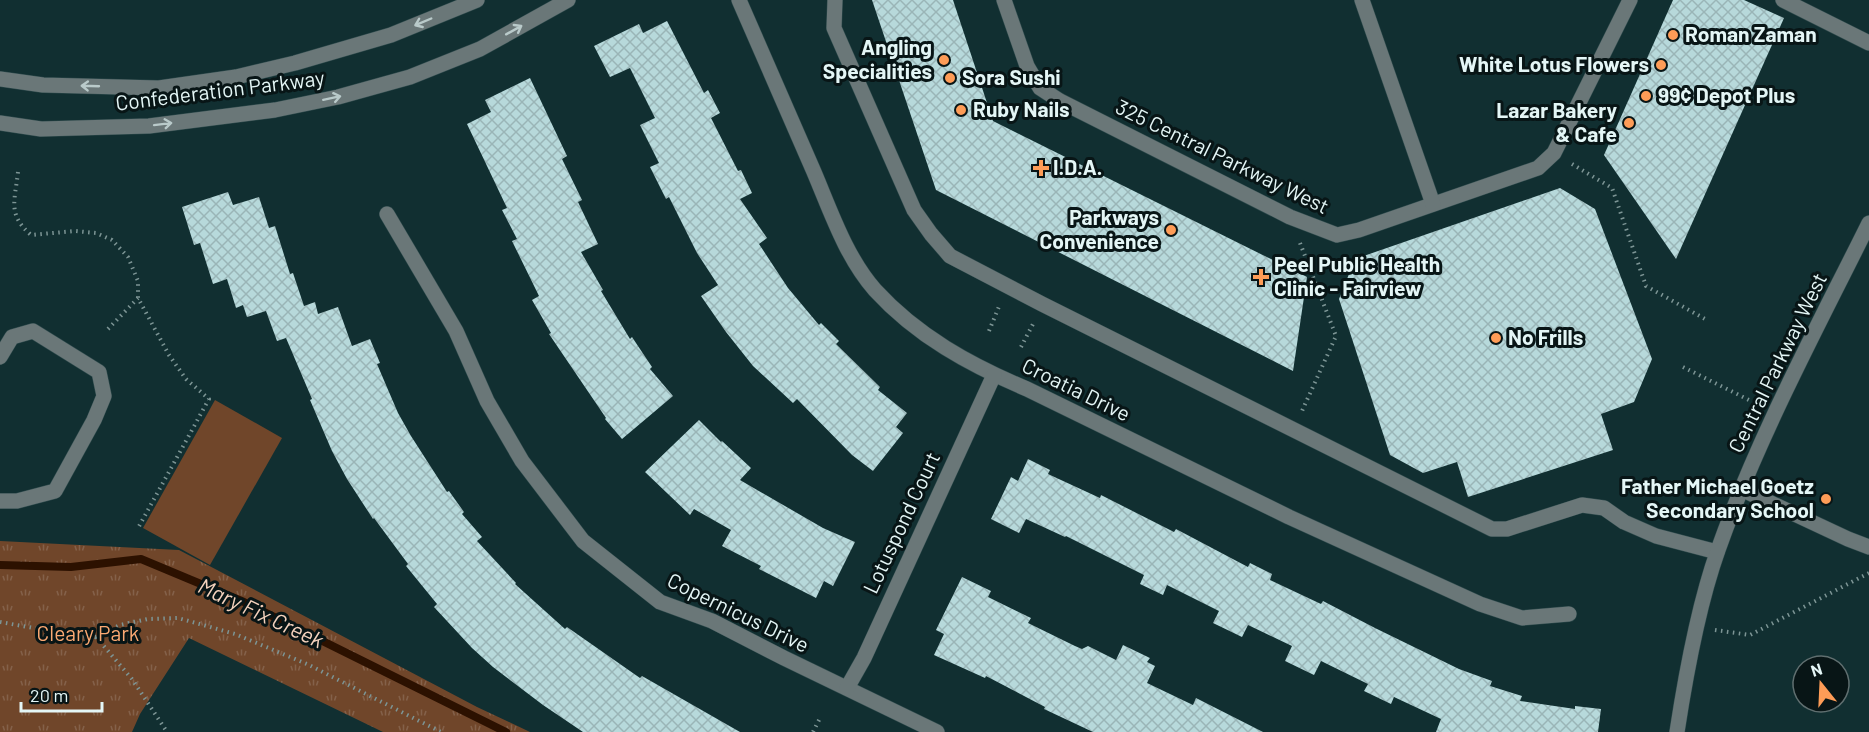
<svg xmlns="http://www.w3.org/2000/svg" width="1869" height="732" font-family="Barlow,sans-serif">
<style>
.park{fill:url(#park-tufts)}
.pitch{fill:#70462a}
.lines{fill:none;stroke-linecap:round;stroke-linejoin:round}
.stream{stroke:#2c1100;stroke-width:8}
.building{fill:url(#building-cross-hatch)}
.minor-casing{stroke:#2f4b4d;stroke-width:16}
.path{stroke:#7d9595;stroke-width:4;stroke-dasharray:1.5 4.5;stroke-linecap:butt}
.minor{stroke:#6a7778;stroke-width:15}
.oneway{stroke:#b9caca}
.poi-dot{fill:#fe9c57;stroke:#081516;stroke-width:2}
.labels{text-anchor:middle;stroke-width:6;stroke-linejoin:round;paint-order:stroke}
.poi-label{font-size:21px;font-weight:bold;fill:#e4f6f6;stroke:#081516;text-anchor:start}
.street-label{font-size:21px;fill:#e4f6f6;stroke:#081516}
.park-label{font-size:21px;fill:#fba973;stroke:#081516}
.water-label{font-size:22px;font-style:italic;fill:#f4d2bd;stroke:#081516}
</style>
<defs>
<pattern id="park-tufts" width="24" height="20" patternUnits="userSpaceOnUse" patternTransform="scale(1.5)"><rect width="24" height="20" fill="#70462a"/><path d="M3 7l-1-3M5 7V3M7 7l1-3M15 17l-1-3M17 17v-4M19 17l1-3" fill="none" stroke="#84614a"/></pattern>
<pattern id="building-cross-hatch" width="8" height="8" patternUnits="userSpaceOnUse" patternTransform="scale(1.5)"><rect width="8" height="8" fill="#b7d9db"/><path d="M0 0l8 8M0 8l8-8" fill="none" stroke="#9ab5b7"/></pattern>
</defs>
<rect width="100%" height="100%" fill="#112f31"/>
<polygon class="park" points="0,541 179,550 477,707 530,732 383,732 189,638 140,714 132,732 0,732"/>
<polygon class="pitch" points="215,400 282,438 210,565 143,528"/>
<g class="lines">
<polyline class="stream" points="0,565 71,567 141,559 244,602 506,732"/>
</g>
<g class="building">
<polygon points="872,0 953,0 993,121 1307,277 1293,371 936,190"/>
<polygon points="1673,0 1744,0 1784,18 1676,259 1604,155"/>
<polygon points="667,21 704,93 708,90 720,113 711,118 738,171 741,170 752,193 740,199 767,238 759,244 788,288 819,325 821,323 839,341 836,344 880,387 878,390 907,413 896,427 903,433 873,471 852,455 797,399 793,403 753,366 726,332 701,296 718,285 697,253 669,197 666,199 650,167 659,163 640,125 655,118 630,68 610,77 594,46 639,24 643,33"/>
<polygon points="530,78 567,156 562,159 582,200 578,202 598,244 581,252 603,290 601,291 630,339 632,337 652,367 650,369 673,396 622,439 605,419 606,418 549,334 551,333 532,300 539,296 512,241 517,239 502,210 507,208 467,124 491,112 485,100"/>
<polygon points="1560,188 1595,209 1652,359 1634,402 1601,414 1613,450 1468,497 1457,462 1423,473 1390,455 1339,299 1355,259"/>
<polygon points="228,192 233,205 259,197 269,228 275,226 290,274 293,273 304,306 315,302 318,314 338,307 352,346 370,339 380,363 377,364 398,413 411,436 447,492 449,491 464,512 462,514 482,537 477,541 516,583 515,584 565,629 567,627 640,678 642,676 740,732 583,732 543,705 493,667 472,648 434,607 437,604 406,566 408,564 374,518 373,519 347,479 332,451 310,400 312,399 286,338 277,341 266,311 247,317 243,305 236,308 227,279 213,284 200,243 194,245 182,207"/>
<polygon points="699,420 721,442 722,441 751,468 740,480 823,528 855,542 833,586 824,581 816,598 759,569 761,566 722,546 731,530 694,509 690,515 645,472"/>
<polygon points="1028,459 1050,470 1048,474 1100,498 1101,495 1174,532 1176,529 1248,567 1250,563 1272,574 1270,580 1321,604 1323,601 1375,628 1459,669 1492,681 1490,686 1522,696 1520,701 1575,709 1575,706 1601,709 1598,732 1436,732 1441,719 1394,697 1391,704 1364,691 1368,684 1321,661 1314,675 1285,661 1292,646 1248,625 1242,637 1213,623 1219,611 1167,585 1163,595 1140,584 1144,575 1066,536 1065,537 1026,519 1019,533 991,519 1011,477 1018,481"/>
<polygon points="962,577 991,591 988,597 1031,618 1028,623 1075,646 1082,649 1088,646 1116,660 1123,645 1150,658 1147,662 1155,666 1147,683 1193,705 1196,698 1263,732 1093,732 1044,709 1045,707 986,676 985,678 934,655 944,634 936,630"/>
</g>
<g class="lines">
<defs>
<g id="minor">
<path d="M739 0C764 57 789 115 814 172 831 212 846 257 875 290 917 336 970 365 1027 389L1289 517 1480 604 1522 618 1569 614"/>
<polyline points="835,0 834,28 914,210 931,234 950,256 1042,304 1492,529 1507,529 1582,505 1604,508 1624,522 1656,536 1717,552"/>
<polyline points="1004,0 1027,66 1040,88 1060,101 1290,217 1337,235 1359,230 1538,168 1554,153 1630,0"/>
<polyline points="1362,0 1433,204"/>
<polyline points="1783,0 1869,43"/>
<polyline points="0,79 43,85 159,88 236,77 295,63 391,35 477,0"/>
<polyline points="0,123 41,129 149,126 275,110 338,97 410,77 480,49 568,0"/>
<polyline points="387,214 456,331 487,401 522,461 583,541 660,602 712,621 784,658 937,732"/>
<polyline points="0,357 12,337 33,331 99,372 104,396 94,420 55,491 17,501 0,501"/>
<polyline points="1741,489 1848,539 1869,547"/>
<polyline points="847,688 864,658 994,375"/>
<path d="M1677 732C1686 673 1698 606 1718 550 1758 437 1816 330 1869 223"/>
</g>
</defs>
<use href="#minor" class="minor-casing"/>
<g class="path">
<polyline points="1572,164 1612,188 1646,286 1705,319"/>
<path d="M18 172C15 201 7 214 31 235L75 231 96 233 112 240 128 257 138 281V298L169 355 186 379 209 399 137 530"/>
<polyline points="1300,243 1336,336 1302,411"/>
<polyline points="108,329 138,298"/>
<polyline points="989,331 1000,304"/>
<polyline points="1021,347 1033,324"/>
<polyline points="1683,367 1757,404"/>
<polyline points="0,622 45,630 96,637 120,625 148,619 178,618 235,634 307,664 441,732"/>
<polyline points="1715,630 1750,635 1869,573"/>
<polyline points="96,637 132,679 167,732"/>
<polyline points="813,732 821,716"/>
</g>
<use href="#minor" class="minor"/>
</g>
<defs><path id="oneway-shaft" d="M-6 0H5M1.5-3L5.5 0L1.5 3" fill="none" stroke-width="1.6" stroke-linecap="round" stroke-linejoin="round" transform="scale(1.5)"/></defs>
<g class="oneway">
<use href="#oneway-shaft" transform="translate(423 22) rotate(157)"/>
<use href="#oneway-shaft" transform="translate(514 30) rotate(-29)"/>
<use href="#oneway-shaft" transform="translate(90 86) rotate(-178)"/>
<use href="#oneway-shaft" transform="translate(332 98) rotate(-12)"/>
<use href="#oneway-shaft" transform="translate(163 124) rotate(-7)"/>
</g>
<g class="poi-dot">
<circle cx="1673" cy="35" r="6"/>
<circle cx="944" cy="60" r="6"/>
<circle cx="1661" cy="65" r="6"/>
<circle cx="950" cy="78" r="6"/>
<circle cx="1646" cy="96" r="6"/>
<circle cx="961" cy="110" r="6"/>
<circle cx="1629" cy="123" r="6"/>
<path d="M1038 159h6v6h6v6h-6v6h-6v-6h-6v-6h6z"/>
<circle cx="1171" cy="230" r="6"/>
<path d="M1258 268h6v6h6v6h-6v6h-6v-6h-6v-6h6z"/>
<circle cx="1496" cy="338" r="6"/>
<circle cx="1826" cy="499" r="6"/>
</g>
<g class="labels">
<g class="poi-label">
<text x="1685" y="42">Roman Zaman</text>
<text x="932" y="55" text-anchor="end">Angling<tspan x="932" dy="24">Specialities</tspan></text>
<text x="1649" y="72" text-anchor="end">White Lotus Flowers</text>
<text x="962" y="85">Sora Sushi</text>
<text x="1658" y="103">99¢ Depot Plus</text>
<text x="973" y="117">Ruby Nails</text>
<text x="1617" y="118" text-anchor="end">Lazar Bakery<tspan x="1617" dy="24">&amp; Cafe</tspan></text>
<text x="1053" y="175">I.D.A.</text>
<text x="1159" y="225" text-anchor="end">Parkways<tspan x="1159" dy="24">Convenience</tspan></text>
<text x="1274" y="272">Peel Public Health<tspan x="1274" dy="24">Clinic - Fairview</tspan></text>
<text x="1508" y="345">No Frills</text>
<text x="1814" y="494" text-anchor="end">Father Michael Goetz<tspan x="1814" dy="24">Secondary School</tspan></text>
</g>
<g class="street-label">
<text transform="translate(220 91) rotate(-7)" y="7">Confederation Parkway</text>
<text transform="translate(1222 157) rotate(26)" y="7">325 Central Parkway West</text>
<text transform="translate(1778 363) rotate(-64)" y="7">Central Parkway West</text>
<text transform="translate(1076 390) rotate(26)" y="7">Croatia Drive</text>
<text transform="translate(902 523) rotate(-65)" y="7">Lotuspond Court</text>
<text transform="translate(738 613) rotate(26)" y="7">Copernicus Drive</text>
</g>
<g class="park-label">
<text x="88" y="641">Cleary Park</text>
</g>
<g class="water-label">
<text transform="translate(261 613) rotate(25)" y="8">Mary Fix Creek</text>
</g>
</g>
<g transform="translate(1821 684) rotate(342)"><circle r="28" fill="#081516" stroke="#606f70" stroke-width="1.5"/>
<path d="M0-4.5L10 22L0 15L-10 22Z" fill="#fe9c57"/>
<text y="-9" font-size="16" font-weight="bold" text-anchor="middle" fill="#e4f6f6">N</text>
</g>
<path d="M21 702v9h81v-9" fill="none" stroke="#e4f6f6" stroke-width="3"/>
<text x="30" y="702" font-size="18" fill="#e4f6f6" stroke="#081516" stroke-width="4.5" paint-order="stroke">20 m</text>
</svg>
